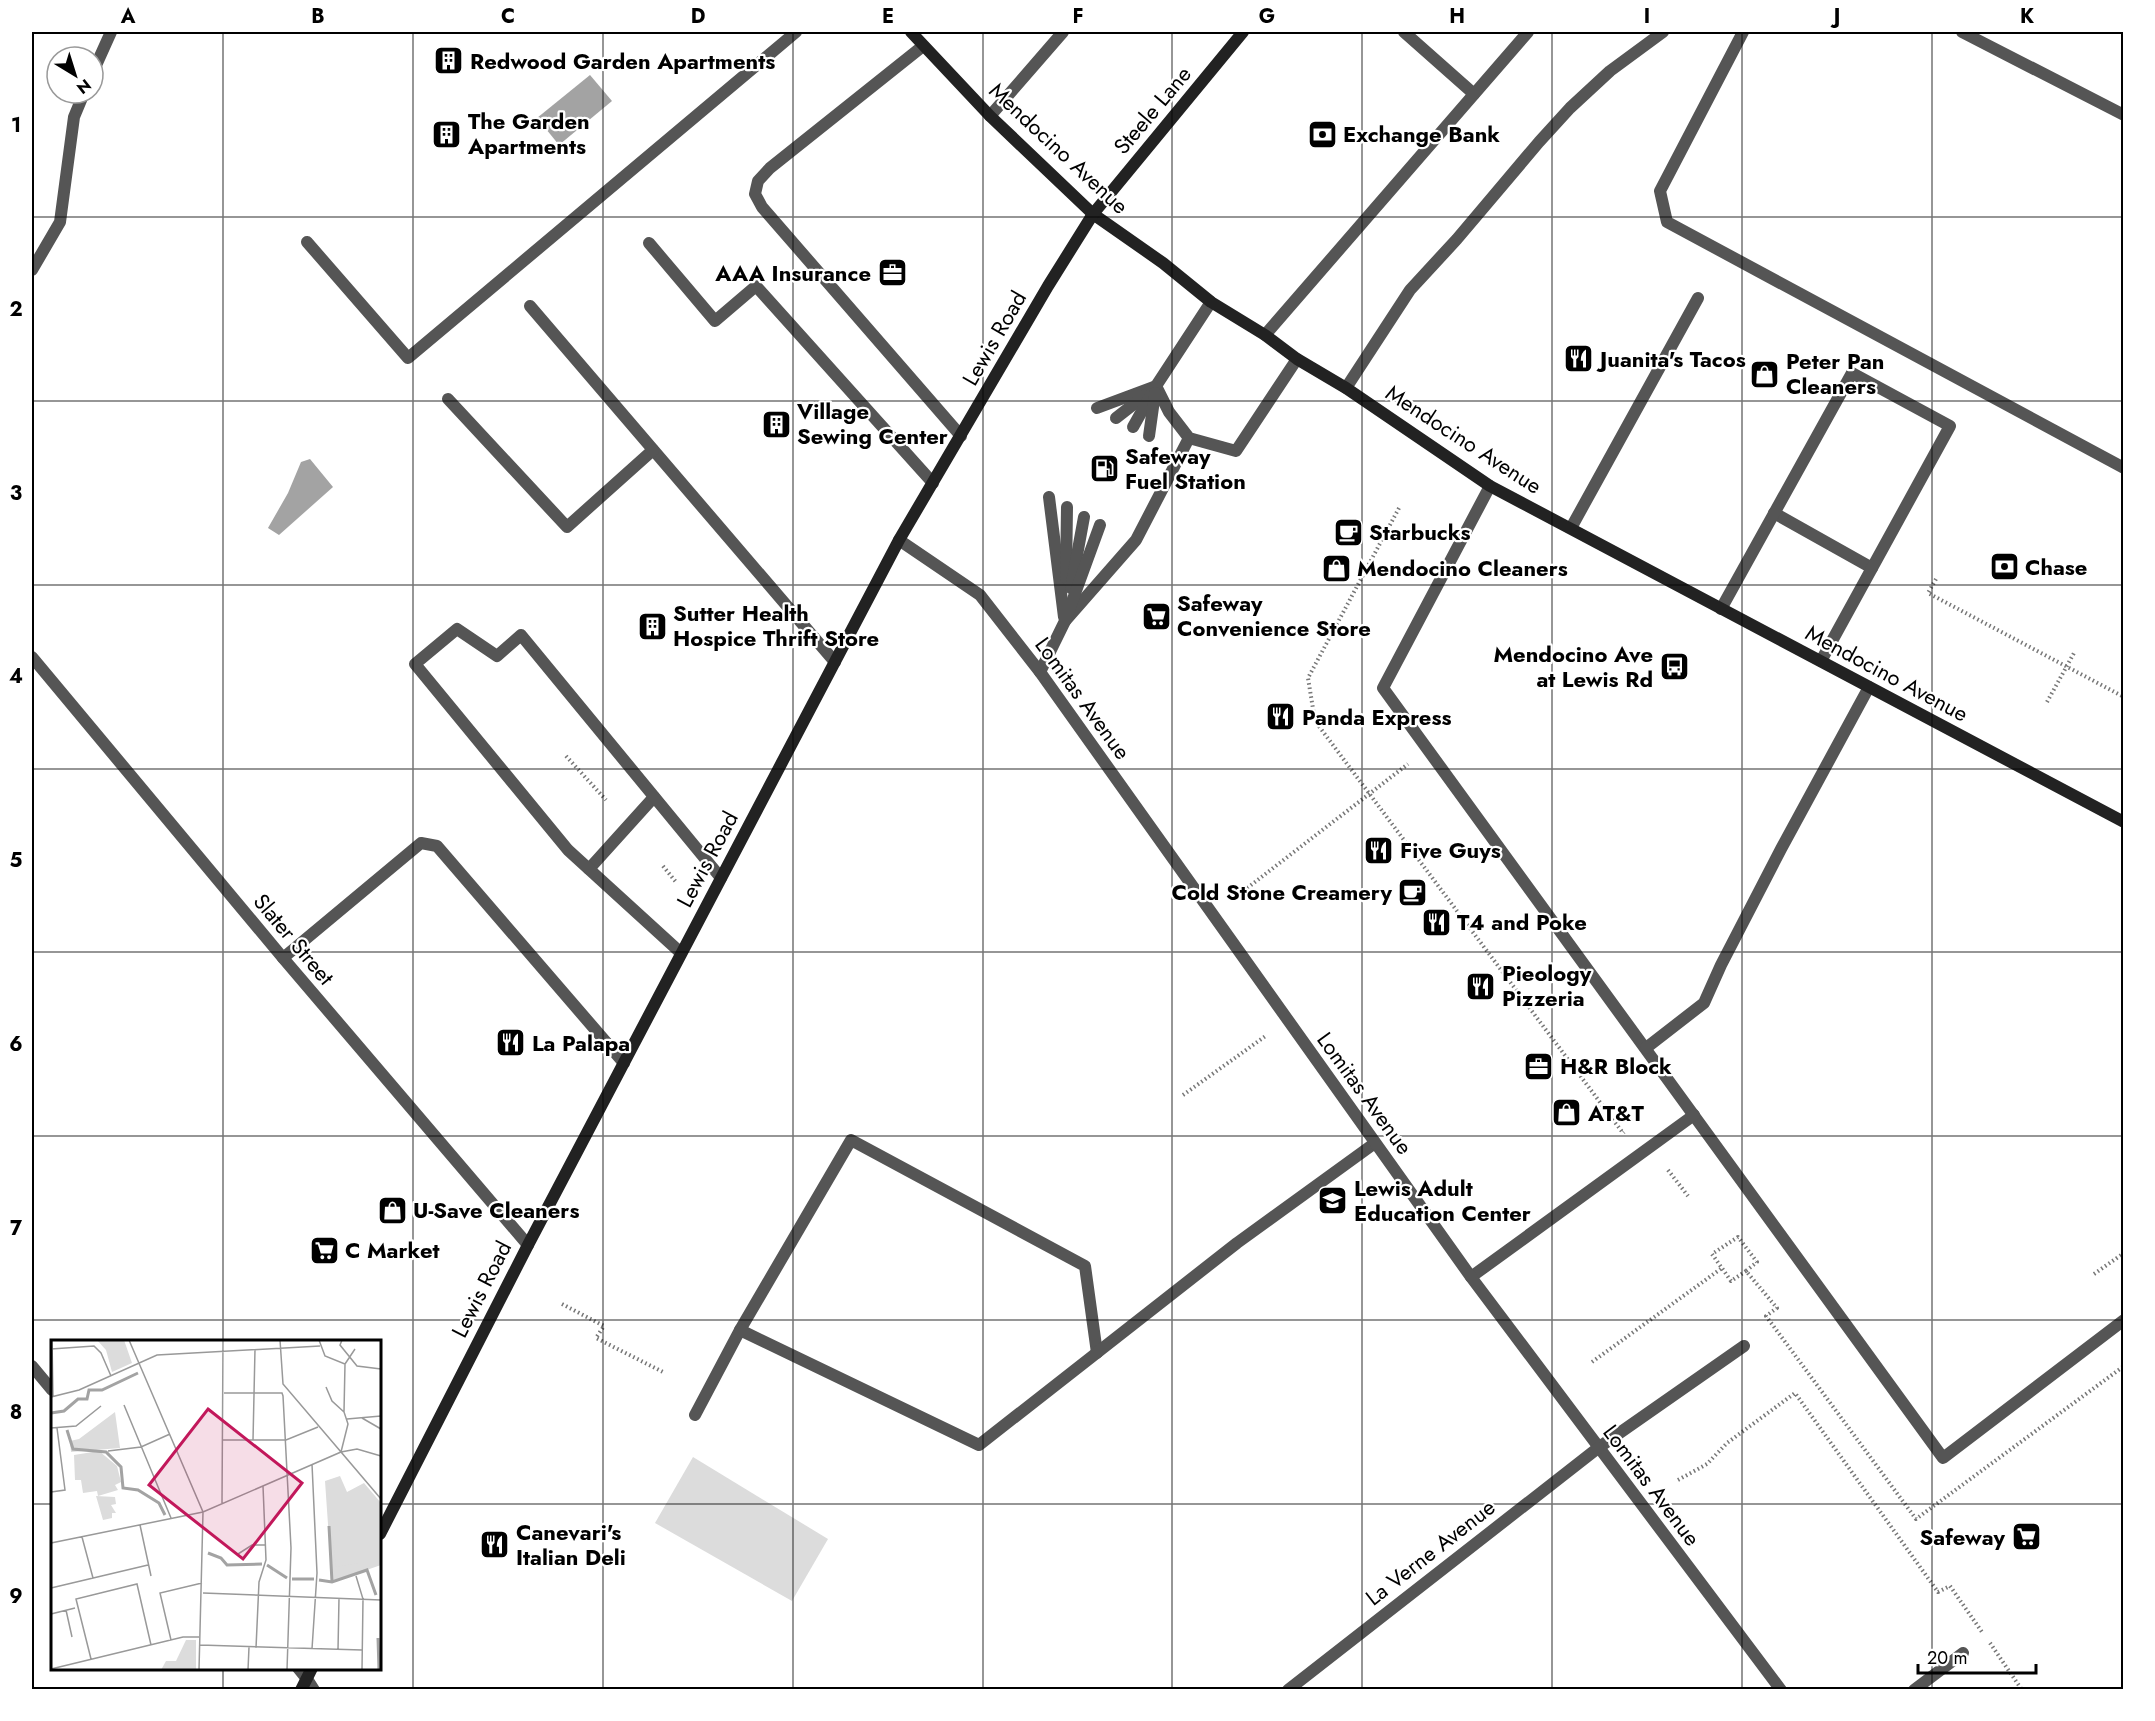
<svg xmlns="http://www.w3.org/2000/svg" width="2155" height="1721" font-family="Jost,sans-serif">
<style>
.garden{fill:#dcdcdc}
.water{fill:#a3a3a3}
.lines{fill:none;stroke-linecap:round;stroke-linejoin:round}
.path{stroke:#777;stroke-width:4;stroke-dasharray:1.5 3;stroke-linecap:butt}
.service{stroke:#555;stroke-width:12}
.minor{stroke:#555;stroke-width:12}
.tertiary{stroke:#555;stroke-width:12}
.secondary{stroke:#222;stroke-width:12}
.grid{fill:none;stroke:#000;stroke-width:1.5;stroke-opacity:0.55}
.labels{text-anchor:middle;stroke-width:4.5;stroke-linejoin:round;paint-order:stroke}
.poi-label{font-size:22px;font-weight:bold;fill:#000;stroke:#fff;text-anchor:start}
.street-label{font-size:22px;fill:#000;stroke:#fff}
.inset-river{fill:none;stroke:#a3a3a3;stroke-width:3}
.inset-road{fill:none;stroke:#999;stroke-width:1.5}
.view{fill:#c2185b;fill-opacity:0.15;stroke:#c2185b;stroke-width:3}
.inset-edge{fill:none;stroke:#000;stroke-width:3}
.neatline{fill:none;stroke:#000;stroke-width:2}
.grid-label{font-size:20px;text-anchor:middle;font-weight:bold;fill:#000}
</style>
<rect width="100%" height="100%" fill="#fff"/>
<polygon class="garden" points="693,1457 828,1539 792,1601 655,1523"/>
<g class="water">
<polygon points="590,75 612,101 559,145 537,118"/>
<polygon points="310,459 333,487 279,535 268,528 288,493 301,462"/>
</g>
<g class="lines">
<g class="path">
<polyline points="1399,508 1308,678 1315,721 1623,1133 1624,1132"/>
<polyline points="1936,579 1928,593 2124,697"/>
<polyline points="2047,702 2074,653"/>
<polyline points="566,756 606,800"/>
<polyline points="663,866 676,882"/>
<polyline points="1233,899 1408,764"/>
<polyline points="1183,1095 1267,1035"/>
<polyline points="1668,1170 1688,1196"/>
<polyline points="1746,1271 1731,1281 1712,1254 1738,1237 1757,1262 1746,1271 1777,1308 1766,1316 1916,1519 2124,1366"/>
<polyline points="2094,1274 2124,1253"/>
<polyline points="562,1304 604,1326 596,1338 663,1372"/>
<polyline points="1592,1362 1722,1268"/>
<polyline points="1678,1480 1707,1464 1727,1443 1795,1393 1938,1592 1950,1586 1982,1632"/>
<polyline points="1990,1643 2022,1690"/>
</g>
<g class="service">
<polyline points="1404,32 1474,94"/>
<polyline points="1743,32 1660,191 1667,222 2124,468"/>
<polyline points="923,46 770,168 758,181 755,194 762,207 961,436"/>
<polyline points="990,116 1063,32"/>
<polyline points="307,242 408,358 796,32"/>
<polyline points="649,243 715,321 756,286 933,483"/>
<polyline points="530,306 835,662"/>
<polyline points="1265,335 1528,32"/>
<polyline points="1156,386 1169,412 1189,438 1236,451 1297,359"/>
<polyline points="1346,388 1410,290 1457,239 1539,142 1570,108 1610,71 1663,32"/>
<polyline points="448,399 567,527 653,450"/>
<polyline points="1097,408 1156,386"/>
<polyline points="1116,418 1148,393"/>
<polyline points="1133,427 1156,386 1211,302"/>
<polyline points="1149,436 1155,393"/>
<polyline points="1490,486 1383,688 1943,1458 2124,1320"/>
<polyline points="1049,497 1064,617"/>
<polyline points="1774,513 1872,568"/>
<polyline points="1571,528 1698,298"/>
<polyline points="1066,578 1067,507"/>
<polyline points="1071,588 1084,517"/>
<polyline points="1721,609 1852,373 1950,426 1821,661"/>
<polyline points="1065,621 1136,540 1189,438"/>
<polyline points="1040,672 1065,621 1100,525"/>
<polyline points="589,869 654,797"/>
<polyline points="681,953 568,850 415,664 457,629 497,656 521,635 721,878"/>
<polyline points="283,958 421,843 437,846 624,1063"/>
<polyline points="1646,1048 1704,1003 1721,965 1781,849 1869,687"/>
<polyline points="1471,1277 1694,1115"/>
<polyline points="740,1330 851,1140 1085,1266 1097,1353"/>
<polyline points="695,1415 740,1330 979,1445 1237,1243 1375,1143"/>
<polyline points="1598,1448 1744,1346"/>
<polyline points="1914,1690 1963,1653"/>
</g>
<g class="minor">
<polyline points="1962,32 2124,115"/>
<polyline points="93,72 111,32"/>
<polyline points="32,270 60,222 74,117 84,93"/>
<polyline points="899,540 980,595 1040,672 1471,1277 1781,1690"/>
<polyline points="32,657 283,958 528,1245"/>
<polyline points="307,1679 314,1690"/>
<polyline points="1288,1690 1598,1448"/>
</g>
<g class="tertiary">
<polyline points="32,1366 52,1390"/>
<polyline points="298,1668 307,1679"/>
</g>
<g class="secondary">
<polyline points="911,32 990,116 1093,214 1163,263 1211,302 1265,335 1297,359 1346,388 1490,486 2124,822"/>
<polyline points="380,1534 528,1245 899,540 1048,286 1093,214 1243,32"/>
<polyline points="301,1690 312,1668"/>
</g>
</g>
<path class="grid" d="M223 32V1342M413 32V1690M603 32V1690M793 32V1690M983 32V1690M1172 32V1690M1362 32V1690M1552 32V1690M1742 32V1690M1932 32V1690M32 217H2124M32 401H2124M32 585H2124M32 769H2124M32 952H2124M32 1136H2124M32 1320H2124M32 1504H52M380 1504H2124M223 1668V1690"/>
<defs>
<symbol id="building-square" viewBox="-11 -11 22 22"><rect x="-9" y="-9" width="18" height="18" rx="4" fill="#000" stroke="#fff"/><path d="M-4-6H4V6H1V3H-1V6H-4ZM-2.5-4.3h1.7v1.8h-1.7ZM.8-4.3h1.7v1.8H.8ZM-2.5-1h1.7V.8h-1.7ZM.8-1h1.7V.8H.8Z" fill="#fff"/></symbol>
<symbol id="bank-square" viewBox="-11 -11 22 22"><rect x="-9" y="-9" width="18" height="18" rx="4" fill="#000" stroke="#fff"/><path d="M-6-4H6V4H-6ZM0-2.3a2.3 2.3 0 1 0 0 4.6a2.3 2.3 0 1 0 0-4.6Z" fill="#fff"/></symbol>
<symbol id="office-square" viewBox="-11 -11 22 22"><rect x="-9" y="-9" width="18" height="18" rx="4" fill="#000" stroke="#fff"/><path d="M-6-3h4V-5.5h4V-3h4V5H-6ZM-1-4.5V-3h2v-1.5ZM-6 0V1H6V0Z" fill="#fff"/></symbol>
<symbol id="restaurant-square" viewBox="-11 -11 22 22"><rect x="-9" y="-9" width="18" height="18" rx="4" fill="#000" stroke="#fff"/><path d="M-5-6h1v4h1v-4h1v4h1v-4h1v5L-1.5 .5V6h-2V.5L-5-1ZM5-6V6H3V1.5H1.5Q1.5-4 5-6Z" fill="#fff"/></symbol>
<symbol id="shop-square" viewBox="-11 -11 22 22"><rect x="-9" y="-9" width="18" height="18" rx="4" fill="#000" stroke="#fff"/><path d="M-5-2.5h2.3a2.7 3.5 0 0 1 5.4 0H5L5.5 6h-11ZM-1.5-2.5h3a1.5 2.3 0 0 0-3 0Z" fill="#fff"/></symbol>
<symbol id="fuel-square" viewBox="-11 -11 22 22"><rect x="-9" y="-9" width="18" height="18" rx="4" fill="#000" stroke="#fff"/><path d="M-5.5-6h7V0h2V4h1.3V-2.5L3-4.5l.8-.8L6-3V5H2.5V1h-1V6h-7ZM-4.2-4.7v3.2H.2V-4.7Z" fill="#fff"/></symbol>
<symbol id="cafe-square" viewBox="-11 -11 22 22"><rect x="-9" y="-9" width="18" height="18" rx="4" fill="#000" stroke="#fff"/><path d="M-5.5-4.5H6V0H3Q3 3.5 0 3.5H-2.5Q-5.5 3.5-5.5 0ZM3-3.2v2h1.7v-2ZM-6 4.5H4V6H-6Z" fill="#fff"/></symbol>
<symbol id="supermarket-square" viewBox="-11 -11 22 22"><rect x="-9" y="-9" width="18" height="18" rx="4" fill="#000" stroke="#fff"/><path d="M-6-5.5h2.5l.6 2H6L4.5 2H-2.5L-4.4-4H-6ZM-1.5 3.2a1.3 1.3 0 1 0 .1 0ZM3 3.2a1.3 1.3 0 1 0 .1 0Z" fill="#fff"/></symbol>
<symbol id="bus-square" viewBox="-11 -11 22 22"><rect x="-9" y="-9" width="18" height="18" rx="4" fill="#000" stroke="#fff"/><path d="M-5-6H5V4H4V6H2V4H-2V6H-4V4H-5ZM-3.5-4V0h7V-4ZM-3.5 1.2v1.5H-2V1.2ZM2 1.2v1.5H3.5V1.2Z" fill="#fff"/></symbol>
<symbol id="school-square" viewBox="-11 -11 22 22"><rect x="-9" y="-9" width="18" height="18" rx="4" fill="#000" stroke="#fff"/><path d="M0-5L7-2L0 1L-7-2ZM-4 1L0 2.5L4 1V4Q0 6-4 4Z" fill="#fff"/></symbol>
</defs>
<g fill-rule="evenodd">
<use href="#building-square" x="432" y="44" width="33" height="33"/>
<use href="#building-square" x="430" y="118" width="33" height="33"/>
<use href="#bank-square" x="1306" y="118" width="33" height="33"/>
<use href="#office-square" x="876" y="256" width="33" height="33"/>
<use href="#restaurant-square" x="1562" y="342" width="33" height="33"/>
<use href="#shop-square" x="1748" y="358" width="33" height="33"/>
<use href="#building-square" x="760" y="408" width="33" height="33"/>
<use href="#fuel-square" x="1088" y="452" width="33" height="33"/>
<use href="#cafe-square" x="1332" y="516" width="33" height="33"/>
<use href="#bank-square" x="1988" y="550" width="33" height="33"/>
<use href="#shop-square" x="1320" y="552" width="33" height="33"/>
<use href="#supermarket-square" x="1140" y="600" width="33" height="33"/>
<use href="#building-square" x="636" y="610" width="33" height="33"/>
<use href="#bus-square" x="1658" y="650" width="33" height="33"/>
<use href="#restaurant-square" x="1264" y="700" width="33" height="33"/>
<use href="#restaurant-square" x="1362" y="834" width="33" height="33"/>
<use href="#cafe-square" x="1396" y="876" width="33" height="33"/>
<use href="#restaurant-square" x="1420" y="906" width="33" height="33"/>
<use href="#restaurant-square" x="1464" y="970" width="33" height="33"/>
<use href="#restaurant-square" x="494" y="1026" width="33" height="33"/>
<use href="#office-square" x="1522" y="1050" width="33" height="33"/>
<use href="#shop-square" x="1550" y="1096" width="33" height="33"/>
<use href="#school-square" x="1316" y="1184" width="33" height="33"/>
<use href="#shop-square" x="376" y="1194" width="33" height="33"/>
<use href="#supermarket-square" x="308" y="1234" width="33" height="33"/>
<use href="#supermarket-square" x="2010" y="1520" width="33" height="33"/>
<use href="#restaurant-square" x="478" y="1528" width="33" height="33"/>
</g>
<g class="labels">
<g class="poi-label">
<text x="470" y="69">Redwood Garden Apartments</text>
<text x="468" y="129">The Garden<tspan x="468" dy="25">Apartments</tspan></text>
<text x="1343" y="142">Exchange Bank</text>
<text x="871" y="281" text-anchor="end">AAA Insurance</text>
<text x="1600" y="367">Juanita's Tacos</text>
<text x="1786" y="369">Peter Pan<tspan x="1786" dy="25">Cleaners</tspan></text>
<text x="797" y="419">Village<tspan x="797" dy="25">Sewing Center</tspan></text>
<text x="1125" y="464">Safeway<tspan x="1125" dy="25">Fuel Station</tspan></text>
<text x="1369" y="540">Starbucks</text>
<text x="2025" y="575">Chase</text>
<text x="1357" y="576">Mendocino Cleaners</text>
<text x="1177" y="611">Safeway<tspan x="1177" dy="25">Convenience Store</tspan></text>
<text x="673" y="621">Sutter Health<tspan x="673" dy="25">Hospice Thrift Store</tspan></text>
<text x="1653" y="662" text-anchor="end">Mendocino Ave<tspan x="1653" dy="25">at Lewis Rd</tspan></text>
<text x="1302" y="725">Panda Express</text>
<text x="1400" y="858">Five Guys</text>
<text x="1392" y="900" text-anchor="end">Cold Stone Creamery</text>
<text x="1457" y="930">T4 and Poke</text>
<text x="1502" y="981">Pieology<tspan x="1502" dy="25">Pizzeria</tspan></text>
<text x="532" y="1051">La Palapa</text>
<text x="1560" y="1074">H&amp;R Block</text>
<text x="1588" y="1121">AT&amp;T</text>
<text x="1354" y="1196">Lewis Adult<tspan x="1354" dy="25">Education Center</tspan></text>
<text x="413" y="1218">U-Save Cleaners</text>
<text x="345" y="1258">C Market</text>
<text x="516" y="1540">Canevari's<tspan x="516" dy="25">Italian Deli</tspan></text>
<text x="2005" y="1545" text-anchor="end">Safeway</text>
</g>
<g class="street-label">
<text transform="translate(1152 110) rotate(-50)" y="8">Steele Lane</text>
<text transform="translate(1059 148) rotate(43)" y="8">Mendocino Avenue</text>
<text transform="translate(994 338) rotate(-60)" y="8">Lewis Road</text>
<text transform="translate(1464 439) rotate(33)" y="8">Mendocino Avenue</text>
<text transform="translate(1887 673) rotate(28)" y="8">Mendocino Avenue</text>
<text transform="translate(1083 698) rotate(54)" y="8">Lomitas Avenue</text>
<text transform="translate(707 859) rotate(-62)" y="8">Lewis Road</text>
<text transform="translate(294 939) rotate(50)" y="8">Slater Street</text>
<text transform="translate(1365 1093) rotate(54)" y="8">Lomitas Avenue</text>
<text transform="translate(481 1289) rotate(-63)" y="8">Lewis Road</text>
<text transform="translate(1652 1485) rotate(53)" y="8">Lomitas Avenue</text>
<text transform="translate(1430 1552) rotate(-38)" y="8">La Verne Avenue</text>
</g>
</g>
<g transform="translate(51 1340)">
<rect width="330" height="330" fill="#fff"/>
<path d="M46 0H73L81 23 61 32 55 10ZM135 300H145V330H110L115 321H125Z" fill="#dcdcdc"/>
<path d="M64 72 69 108 20 112 19 101 28 99ZM48 111 66 126 70 142 64 145 67 150 47 156 46 151 32 153 30 140H24L23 115ZM289 136 296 152 313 143 330 163V225L281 242 274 141Z" fill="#dcdcdc"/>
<path d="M45 156 64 157 65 164 60 165 65 173H61V178L52 180ZM304 188 309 223 285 227 281 191Z" fill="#dcdcdc"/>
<path class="inset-river" d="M0 73 13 71 27 59H36L38 50H51L87 33M16 90 22 109 55 112 70 127 72 148 87 150 108 163 114 175M278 186 281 242M157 213 170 218 176 225 211 224M216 225 236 238M241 239H263M268 240 281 242 316 230 325 255M327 298 328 330"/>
<path class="inset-road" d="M1 0 2 57M78 0 152 172 148 330M229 0 232 44 290 112M268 0 274 16 294 24 293 72 297 84 290 112M291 0 289 5 306 26 330 29M0 9 43 6 50 13 60 36M294 24 304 9M275 47 281 61 293 72M173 53H231L232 56 240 208 236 330M0 57 28 50 106 15 269 6M73 65 120 178M311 78 330 89M296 79 330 76M0 88 25 86 50 66M172 100H235L267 87M202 100 204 9M57 111 90 107 119 94M290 112 306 109 330 116M0 152 14 150 6 88M171 163 172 0M89 185 100 236M31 197 42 238M0 203 152 172 290 112 330 159M187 214 201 205H214M305 236 312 259 311 330M0 248 97 225M152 253 330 260M15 270 21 297M0 274 24 268M120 300 109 253 151 243M149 305 311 310M205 308 208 242 215 220 212 146M261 309 266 233 261 124M287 310 288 258M40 319 25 259 86 244 100 305M0 329 132 297H148M197 330 198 307"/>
<path class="view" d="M157 69 251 143 192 219 98 145Z"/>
<rect width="330" height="330" class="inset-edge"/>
</g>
<rect width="2155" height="1721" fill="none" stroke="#ffffff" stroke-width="66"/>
<g transform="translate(75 75) rotate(142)"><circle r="28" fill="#ffffff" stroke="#999999" stroke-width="1.5"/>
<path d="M0-4.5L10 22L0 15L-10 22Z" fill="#000000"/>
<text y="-9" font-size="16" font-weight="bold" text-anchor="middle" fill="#000000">N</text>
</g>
<path d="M1918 1664v9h118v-9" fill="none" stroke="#000000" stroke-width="3"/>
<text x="1927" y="1664" font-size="18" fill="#000000" stroke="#ffffff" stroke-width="4.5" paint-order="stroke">20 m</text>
<rect x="33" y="33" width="2089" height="1655" class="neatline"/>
<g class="grid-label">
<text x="128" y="23">A</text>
<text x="318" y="23">B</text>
<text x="508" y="23">C</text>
<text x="698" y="23">D</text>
<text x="888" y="23">E</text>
<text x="1078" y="23">F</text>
<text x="1267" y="23">G</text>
<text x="1457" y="23">H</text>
<text x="1647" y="23">I</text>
<text x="1837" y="23">J</text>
<text x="2027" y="23">K</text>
<text x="16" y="132">1</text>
<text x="16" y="316">2</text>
<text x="16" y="500">3</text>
<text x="16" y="683">4</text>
<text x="16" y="867">5</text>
<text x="16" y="1051">6</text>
<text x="16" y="1235">7</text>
<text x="16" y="1419">8</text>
<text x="16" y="1603">9</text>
</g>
</svg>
